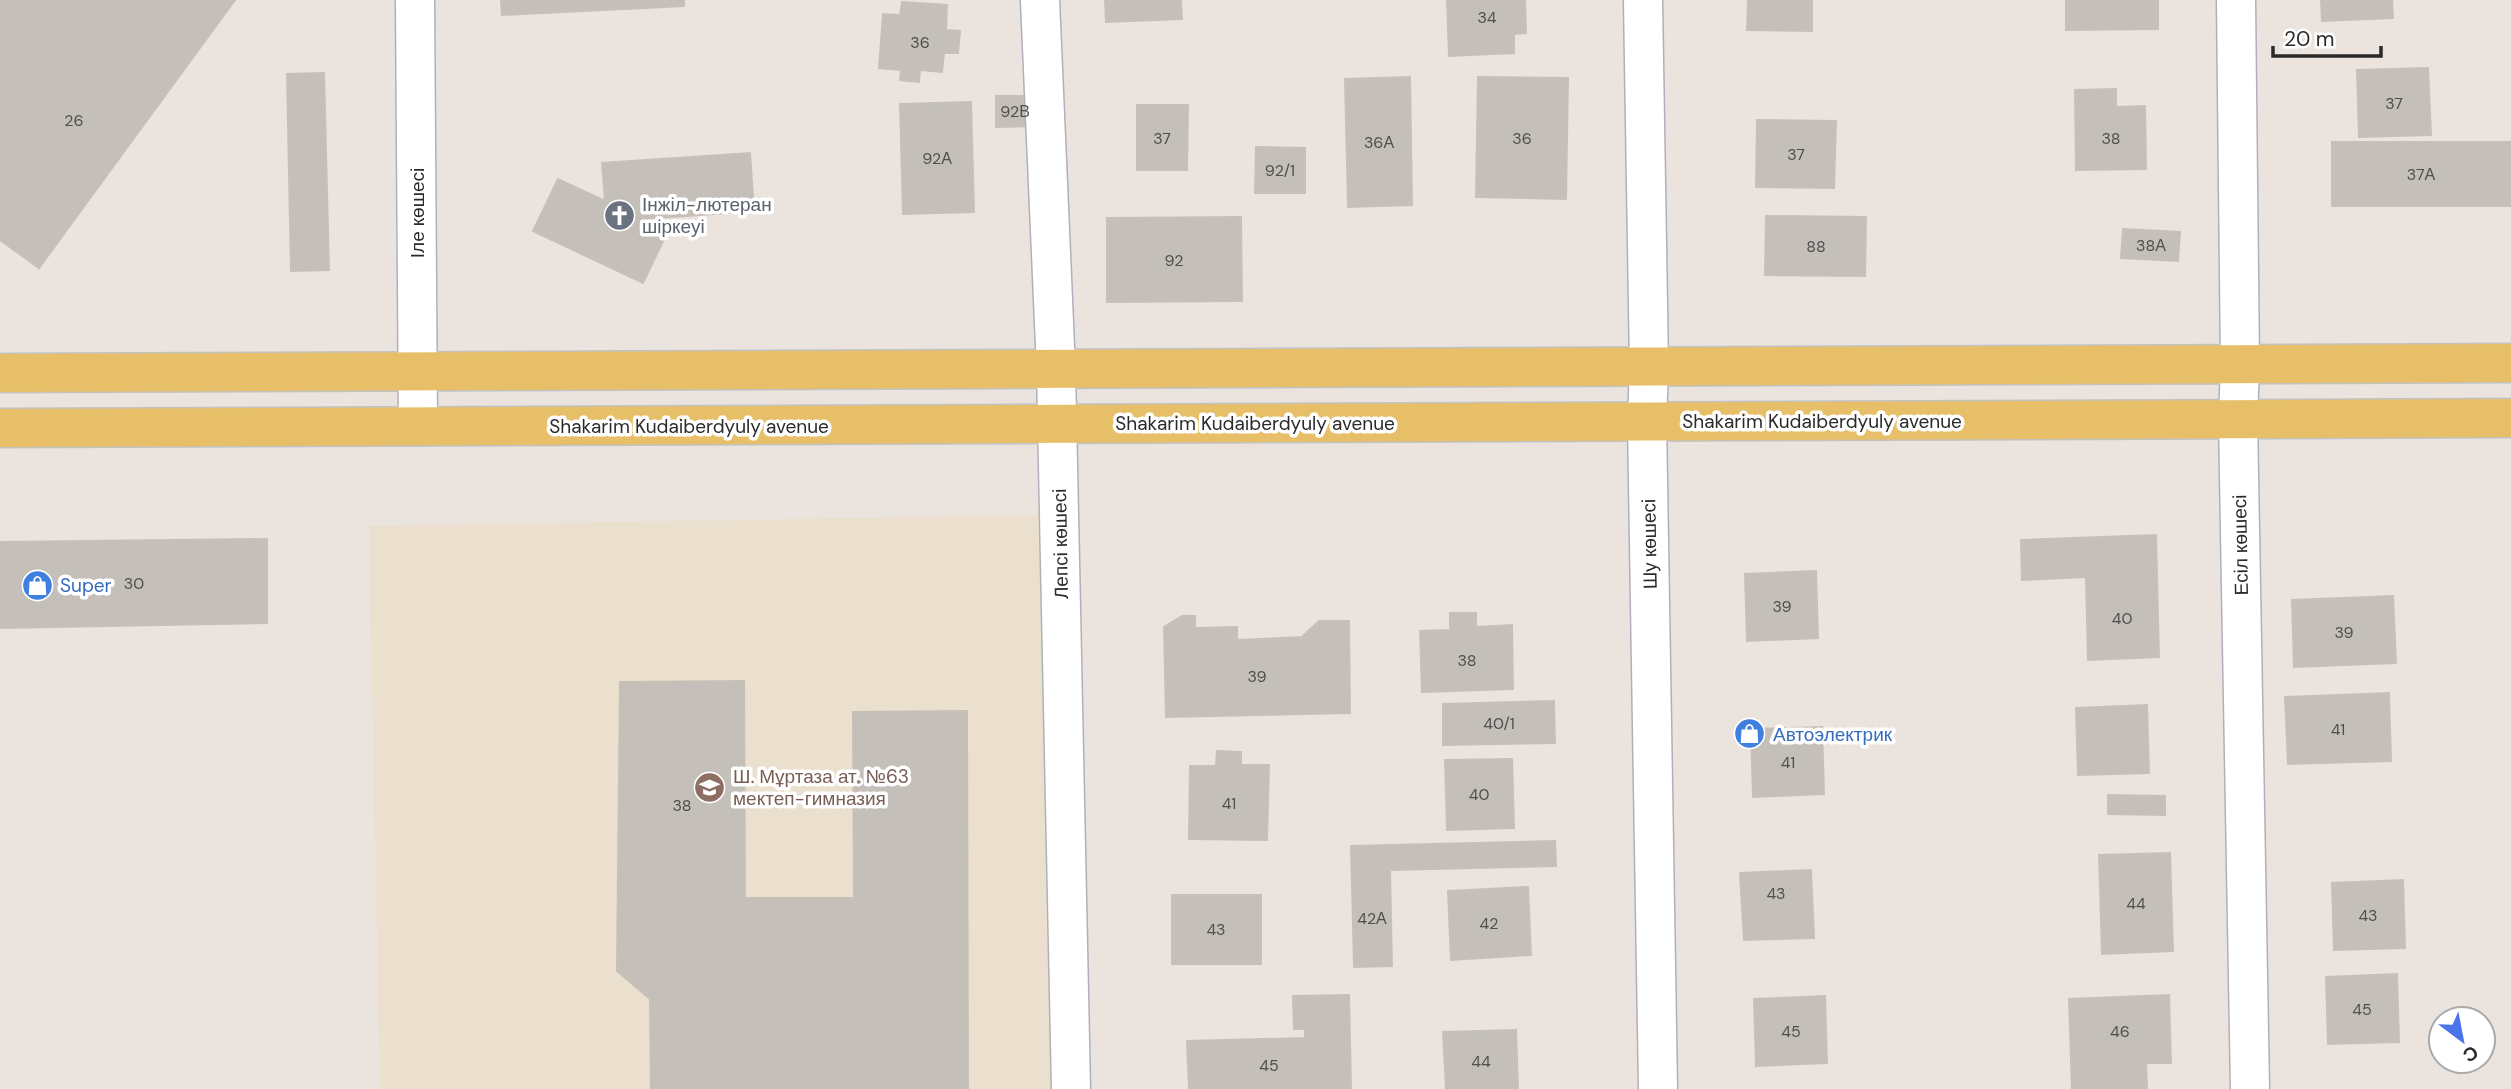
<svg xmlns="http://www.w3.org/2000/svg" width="2511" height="1089" font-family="'DM Sans',sans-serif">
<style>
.education{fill:#ebe0ce}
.building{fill:#c4bfb9;stroke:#c7c0b7;stroke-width:2}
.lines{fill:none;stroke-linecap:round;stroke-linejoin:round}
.minor-casing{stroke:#aeb1ba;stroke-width:41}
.major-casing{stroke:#c3c3c3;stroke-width:41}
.minor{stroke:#fff;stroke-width:38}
.major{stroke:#e6bf68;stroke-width:38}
.labels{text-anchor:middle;stroke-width:7;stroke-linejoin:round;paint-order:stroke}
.number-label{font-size:16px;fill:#504f4e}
.worship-label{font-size:19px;fill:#5b616d;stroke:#fff;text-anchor:start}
.street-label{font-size:19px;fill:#2a2a2a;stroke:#fff}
.shop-label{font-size:19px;fill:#366cbe;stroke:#fff;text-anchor:start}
.education-label{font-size:19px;fill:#785e54;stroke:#fff;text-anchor:start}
</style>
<rect width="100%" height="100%" fill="#ebe4de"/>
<polygon class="education" points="1039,515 1051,1089 380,1089 369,526"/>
<g class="building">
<polygon points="0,0 235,0 39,268 0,240"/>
<polygon points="501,0 684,0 684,6 502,15"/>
<polygon points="1105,0 1181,0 1182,19 1106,22"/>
<polygon points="1447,0 1525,0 1526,33 1514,34 1514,53 1449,56"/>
<polygon points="1748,0 1812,0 1812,31 1747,30"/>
<polygon points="2066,0 2158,0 2158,29 2066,30"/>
<polygon points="2321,0 2392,0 2393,18 2322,21"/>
<polygon points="902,2 947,5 946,30 960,31 958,53 944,53 942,72 920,70 919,82 900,80 901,70 879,68 883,14 900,15"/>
<polygon points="2428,68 2431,135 2359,137 2357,70"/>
<polygon points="324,73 329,270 291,271 287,74"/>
<polygon points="1410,77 1412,205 1348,207 1345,79"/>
<polygon points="1478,77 1568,78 1566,199 1476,197"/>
<polygon points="2116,89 2116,107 2145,106 2146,169 2076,170 2075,90"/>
<polygon points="996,96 1034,96 1034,126 996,127"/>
<polygon points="971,102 974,212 903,214 900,104"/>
<polygon points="1137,105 1188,105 1187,170 1137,170"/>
<polygon points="1757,120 1836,121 1834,188 1756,187"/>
<rect x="2332" y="142" width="179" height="64"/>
<polygon points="1256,147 1305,148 1305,193 1255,193"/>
<polygon points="750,153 754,211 644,219 668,231 643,283 533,231 558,179 605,201 602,163"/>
<polygon points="1766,216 1866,217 1865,276 1765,275"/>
<polygon points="1241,217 1242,301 1107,302 1107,218"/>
<polygon points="2123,229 2180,232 2178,261 2121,258"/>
<polygon points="2156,535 2159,657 2088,660 2086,577 2022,580 2021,540"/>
<polygon points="267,539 267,623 0,628 0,542"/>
<polygon points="1816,571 1818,638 1747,641 1745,574"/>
<polygon points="2393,596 2396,663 2294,667 2292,600"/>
<polygon points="1450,613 1476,613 1476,627 1512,625 1513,689 1422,692 1420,631 1450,630"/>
<polygon points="1182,616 1195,616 1195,628 1237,627 1237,640 1302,637 1319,621 1349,621 1350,713 1166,717 1164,627"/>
<polygon points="744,681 745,898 854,898 853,712 967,711 968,1089 651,1089 650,999 617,971 620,682"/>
<polygon points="2389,693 2391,761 2288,764 2285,697"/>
<polygon points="1554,701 1555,743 1443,745 1443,704"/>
<polygon points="2147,705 2149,773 2078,775 2076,708"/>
<polygon points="1822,727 1824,794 1753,797 1751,729"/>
<polygon points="1217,751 1241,752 1241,765 1269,765 1267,840 1189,839 1190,766 1216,766"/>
<polygon points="1512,759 1514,828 1447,830 1445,760"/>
<polygon points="2108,795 2165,796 2165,815 2108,814"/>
<polygon points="1555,841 1556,866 1390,870 1392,966 1354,967 1351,846"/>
<polygon points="2170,853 2173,951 2102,954 2099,855"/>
<polygon points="1811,870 1814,938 1744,940 1740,873"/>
<polygon points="2403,880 2405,948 2334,950 2332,883"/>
<polygon points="1528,887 1531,955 1451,960 1448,891"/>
<rect x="1172" y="895" width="89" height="69"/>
<polygon points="2397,974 2399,1042 2328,1044 2326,977"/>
<polygon points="1349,995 1351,1089 1189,1089 1187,1041 1305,1038 1305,1029 1294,1029 1293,996"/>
<polygon points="2169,995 2171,1063 2146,1063 2147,1088 2072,1089 2069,999"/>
<polygon points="1825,996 1827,1063 1756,1066 1754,999"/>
<polygon points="1516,1030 1518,1089 1446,1089 1443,1032"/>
</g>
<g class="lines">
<defs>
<g id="minor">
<polyline points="415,0 418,426"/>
<polyline points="1040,0 1056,369 1071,1089"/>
<polyline points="1643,0 1649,367 1647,421 1658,1089"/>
<polyline points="2236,0 2240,364 2238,419 2250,1089"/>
</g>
<g id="major">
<polyline points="0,373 2511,363"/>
<polyline points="0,428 2511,418"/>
</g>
</defs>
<use href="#minor" class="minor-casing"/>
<use href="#major" class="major-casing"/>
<use href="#minor" class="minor"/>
<use href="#major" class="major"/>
</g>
<defs>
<symbol id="church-disc" viewBox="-11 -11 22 22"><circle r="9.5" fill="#6b7280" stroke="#fff"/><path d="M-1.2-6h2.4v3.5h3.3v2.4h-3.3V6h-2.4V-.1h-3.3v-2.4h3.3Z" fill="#fff"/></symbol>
<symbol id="shop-disc" viewBox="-11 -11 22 22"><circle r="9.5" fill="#3f7fe0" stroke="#fff"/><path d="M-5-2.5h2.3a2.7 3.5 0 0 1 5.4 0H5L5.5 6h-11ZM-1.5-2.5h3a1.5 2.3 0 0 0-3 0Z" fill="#fff"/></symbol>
<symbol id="school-disc" viewBox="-11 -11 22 22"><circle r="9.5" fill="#8d6e63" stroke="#fff"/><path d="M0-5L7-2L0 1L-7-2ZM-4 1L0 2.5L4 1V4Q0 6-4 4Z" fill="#fff"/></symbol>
</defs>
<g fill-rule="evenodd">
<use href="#church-disc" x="602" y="198" width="35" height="35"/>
<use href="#shop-disc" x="20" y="568" width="35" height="35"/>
<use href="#shop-disc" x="1732" y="716" width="35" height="35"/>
<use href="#school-disc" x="692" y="770" width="35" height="35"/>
</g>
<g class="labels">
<g class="number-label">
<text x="1487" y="23">34</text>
<text x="920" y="48">36</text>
<text x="2394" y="109">37</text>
<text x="1015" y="117">92В</text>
<text x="74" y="126">26</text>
<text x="1162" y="144">37</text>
<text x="1522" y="144">36</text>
<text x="2111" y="144">38</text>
<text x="1379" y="148">36А</text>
<text x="1796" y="160">37</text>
<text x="937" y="164">92А</text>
<text x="1280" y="176">92/1</text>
<text x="2421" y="180">37А</text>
<text x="2151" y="251">38А</text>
<text x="1816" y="252">88</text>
<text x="1174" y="266">92</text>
<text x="134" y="589">30</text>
<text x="1782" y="612">39</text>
<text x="2122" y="624">40</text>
<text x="2344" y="638">39</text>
<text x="1467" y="666">38</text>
<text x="1257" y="682">39</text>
<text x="1499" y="729">40/1</text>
<text x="2338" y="735">41</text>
<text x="1788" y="768">41</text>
<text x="1479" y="800">40</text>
<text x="1229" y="809">41</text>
<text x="682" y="811">38</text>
<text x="1776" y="899">43</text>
<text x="2136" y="909">44</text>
<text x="2368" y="921">43</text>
<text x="1372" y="924">42А</text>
<text x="1489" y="929">42</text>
<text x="1216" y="935">43</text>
<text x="2362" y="1015">45</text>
<text x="1791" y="1037">45</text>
<text x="2120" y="1037">46</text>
<text x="1481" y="1067">44</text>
<text x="1269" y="1071">45</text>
</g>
<g class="worship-label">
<text x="642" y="211">Інжіл-лютеран<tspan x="642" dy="22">шіркеуі</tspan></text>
</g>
<g class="street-label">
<text transform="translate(417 213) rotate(-90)" y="7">Іле көшесі</text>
<text x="1822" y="428">Shakarim Kudaiberdyuly avenue</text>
<text x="1255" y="430">Shakarim Kudaiberdyuly avenue</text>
<text x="689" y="433">Shakarim Kudaiberdyuly avenue</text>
<text transform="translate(1060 544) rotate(-91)" y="7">Лепсі көшесі</text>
<text transform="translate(1649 544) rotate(-91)" y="7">Шу көшесі</text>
<text transform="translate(2240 545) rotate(-91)" y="7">Есіл көшесі</text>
</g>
<g class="shop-label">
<text x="60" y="592">Super</text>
<text x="1773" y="741">Автоэлектрик</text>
</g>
<g class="education-label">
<text x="733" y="783">Ш. Мұртаза ат. №63<tspan x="733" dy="22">мектеп-гимназия</tspan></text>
</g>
</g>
<g transform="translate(2462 1040) rotate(148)"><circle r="33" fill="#ffffff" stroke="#aaaaaa" stroke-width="2"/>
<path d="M0-5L12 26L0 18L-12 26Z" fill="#4a74ec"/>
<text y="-10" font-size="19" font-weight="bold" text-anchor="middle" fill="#2a2a2a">С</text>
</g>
<path d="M2273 46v10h108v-10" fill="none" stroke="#2a2a2a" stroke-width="3.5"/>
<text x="2284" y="46" font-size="21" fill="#2a2a2a" stroke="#ffffff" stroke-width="5" paint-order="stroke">20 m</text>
</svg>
